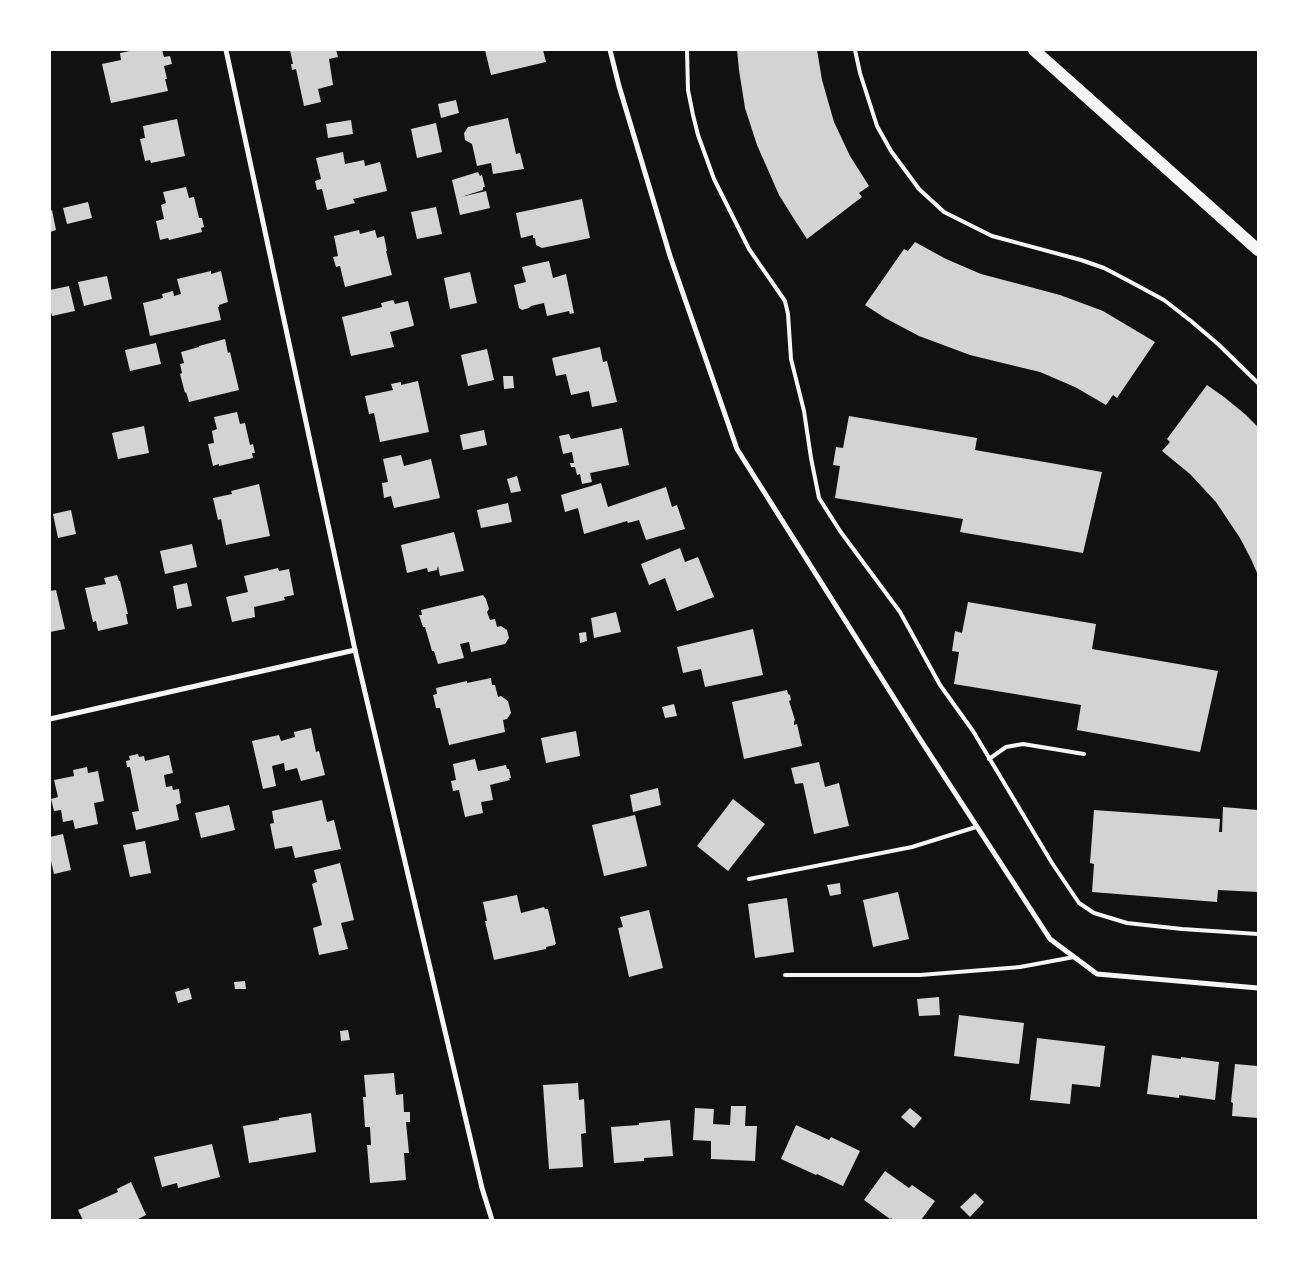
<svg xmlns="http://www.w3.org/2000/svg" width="1308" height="1270" font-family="Manrope,sans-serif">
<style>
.building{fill:#d3d3d3}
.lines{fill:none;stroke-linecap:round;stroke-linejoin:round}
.service{stroke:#f5f5f5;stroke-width:4}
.minor{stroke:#f5f5f5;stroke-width:5}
.primary{stroke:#f5f5f5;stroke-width:12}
</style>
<rect width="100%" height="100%" fill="#111"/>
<g class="building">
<polygon points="135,50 162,50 164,57 170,56 172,64 164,66 167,79 165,79 168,91 111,103 102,64 121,60 120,53"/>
<polygon points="290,50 336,50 338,57 329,59 333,85 318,89 321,102 304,106 296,69 292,70 291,64 293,64"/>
<polygon points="485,50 543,50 546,62 491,75"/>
<polygon points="737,50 817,50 822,80 834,122 850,156 869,186 859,193 862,197 807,239 794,219 779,195 757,145 745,108 739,70"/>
<polygon points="456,100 459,113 441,118 438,104"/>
<polygon points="508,118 516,154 520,153 524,169 493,174 491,163 477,166 472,144 465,140 464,133 468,127"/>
<polygon points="177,119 185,156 151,163 150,160 145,161 140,139 145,138 143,126"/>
<polygon points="351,120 353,134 328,138 326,124"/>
<polygon points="436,123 442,152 417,158 411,129"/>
<polygon points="343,152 345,164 364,160 365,166 380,162 387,191 353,199 355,203 327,210 322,189 317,190 315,181 321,179 316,158"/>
<polygon points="478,172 480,176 482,175 485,187 483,187 483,190 461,197 486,191 490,208 460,215 452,180"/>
<polygon points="186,187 189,198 194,197 199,218 202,218 204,227 201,228 202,232 169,240 168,238 160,240 156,221 164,219 161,205 166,203 163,192"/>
<polygon points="582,199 590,238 542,248 536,245 535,238 533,238 533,235 521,238 516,213"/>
<polygon points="88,202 92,218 67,224 63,208"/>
<polygon points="436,207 442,234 417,239 411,212"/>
<polygon points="52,210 56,230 50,232 50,211"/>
<polygon points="359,230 360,234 375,230 377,238 384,236 387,251 386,251 392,275 345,287 340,266 336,267 333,257 338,256 334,236"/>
<polygon points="915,242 946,259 981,274 1060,295 1103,311 1155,342 1117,398 1113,395 1106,405 1075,387 1040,372 970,355 919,336 885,318 865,305 904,249 908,251"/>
<polygon points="549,261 553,278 566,274 574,313 570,314 569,311 547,316 544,303 531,306 529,308 522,310 519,308 514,285 526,282 522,267"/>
<polygon points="211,271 211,274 221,271 228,302 219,305 219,307 218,307 221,320 150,336 143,303 163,298 162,294 173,291 174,296 181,294 177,279"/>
<polygon points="470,272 477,303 450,309 444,278"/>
<polygon points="107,276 112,299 84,306 78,282"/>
<polygon points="69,286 75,311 52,316 50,308 50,290"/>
<polygon points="393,300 395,304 408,301 414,325 413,326 390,332 394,347 351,356 342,317 382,307 381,303"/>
<polygon points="225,339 228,353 230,352 239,390 189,402 186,392 185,393 180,374 182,373 180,364 184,363 181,352 199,347 199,346"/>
<polygon points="156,343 161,364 130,371 125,350"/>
<polygon points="600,347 603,362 607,361 617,402 592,407 589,391 571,395 566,374 556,376 552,358"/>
<polygon points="487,349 494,380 468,386 461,355"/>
<polygon points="503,376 513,376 514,388 504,389"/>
<polygon points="418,381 429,432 380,442 374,413 369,414 365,396 393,390 391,384 401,382 401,385"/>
<polygon points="1207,385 1224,397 1246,415 1258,427 1258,575 1251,559 1240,538 1216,502 1190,474 1162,451 1170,442 1167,439"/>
<polygon points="237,412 240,424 245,423 250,445 253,444 255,453 252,453 253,458 219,466 219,464 213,466 208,444 214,443 212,431 217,429 214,417"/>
<polygon points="849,416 977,438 975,450 1102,472 1083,553 960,532 963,519 835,498 840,466 833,465 836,447 843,448"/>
<polygon points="144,426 149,453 118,459 112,433"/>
<polygon points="622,428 629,465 590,473 592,482 582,484 580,474 577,475 575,467 571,467 570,463 574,463 572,452 563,454 559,436 569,434 571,439"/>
<polygon points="484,430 487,445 463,450 460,435"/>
<polygon points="401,455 404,466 431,459 440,498 394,508 391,496 384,498 382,483 388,482 383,459"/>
<polygon points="517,476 521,491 511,493 507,479"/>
<polygon points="601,483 608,507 666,487 672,507 677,505 685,529 646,540 639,520 628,523 627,521 584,534 578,508 565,512 561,495"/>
<polygon points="259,484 270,536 226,545 221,519 218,520 213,498 232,494 231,491"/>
<polygon points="508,503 512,522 481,528 477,510"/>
<polygon points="71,510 76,534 58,538 53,514"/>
<polygon points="454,532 464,571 440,576 438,566 437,570 428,572 427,568 407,573 401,545"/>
<polygon points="192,544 197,567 165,574 160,551"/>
<polygon points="680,548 685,562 698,557 714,597 677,611 665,578 649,585 641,564"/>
<polygon points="278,568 279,571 289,569 294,595 284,597 285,600 254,607 255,617 232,622 226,597 248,592 244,576"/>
<polygon points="117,575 119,581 120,581 128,614 126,614 128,624 98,631 96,621 93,622 85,588 106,584 104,578"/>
<polygon points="187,583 192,606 177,609 173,586"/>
<polygon points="56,590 65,629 50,632 50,591"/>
<polygon points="483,595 486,599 489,609 487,612 490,620 495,619 497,627 501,626 507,630 509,638 505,644 471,652 469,642 460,644 464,658 438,664 434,651 432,651 425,627 423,627 419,615 422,615 421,610"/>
<polygon points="968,602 1096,624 1092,649 1218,671 1200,752 1077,730 1081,705 954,684 959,652 952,651 955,631 962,633"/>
<polygon points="616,612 621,632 594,638 591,618"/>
<polygon points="753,629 763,675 705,687 701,669 683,673 677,647"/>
<polygon points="586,632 587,641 580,643 579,633"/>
<polygon points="491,678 492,685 495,685 498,697 501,696 508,701 511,713 507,719 503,720 505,732 449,745 440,708 436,708 433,695 437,694 436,688 467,681 467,683"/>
<polygon points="787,690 788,694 790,695 791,700 789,701 795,720 794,722 794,725 797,724 802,746 744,759 732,702"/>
<polygon points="674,704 677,716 665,718 662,707"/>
<polygon points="311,728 316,752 319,751 325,775 301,781 297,768 285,771 284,763 272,766 276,786 263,789 252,741 279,735 281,741 295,737 294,732"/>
<polygon points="576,731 580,756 546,763 541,738"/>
<polygon points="138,754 139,757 144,756 145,761 169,755 173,773 164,775 166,787 172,786 173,790 179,789 181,803 176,805 179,820 136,830 132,812 139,811 130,767 127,767 126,761 130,760 129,756"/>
<polygon points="475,759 478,771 506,765 507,769 509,769 511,778 509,778 510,780 490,785 493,800 481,802 483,813 465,817 459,790 453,791 451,781 456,780 453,764"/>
<polygon points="819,762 825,787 839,783 849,826 814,834 803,783 795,784 791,768"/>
<polygon points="87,767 88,773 98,771 104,801 94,803 98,824 75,829 73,820 63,822 61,810 54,811 51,799 58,797 54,780 74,776 73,770"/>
<polygon points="658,788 661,805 633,812 630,795"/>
<polygon points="733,799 765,824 728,871 697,846"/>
<polygon points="322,800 327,822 334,820 341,849 295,858 292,846 275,849 270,824 274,823 272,811"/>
<polygon points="229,805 235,830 201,838 195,813"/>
<polygon points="1223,807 1258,810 1258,892 1218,890 1217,902 1092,892 1094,864 1090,863 1094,810 1220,819 1219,832 1222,832"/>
<polygon points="635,815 647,866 604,876 592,825"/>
<polygon points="63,834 71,870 54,874 50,857 50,837"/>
<polygon points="145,841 151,873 130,877 123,845"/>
<polygon points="340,863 354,920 341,923 348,949 319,955 313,928 322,925 312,884 317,882 314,870"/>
<polygon points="840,883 841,894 830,896 827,885"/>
<polygon points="898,892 909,939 873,947 863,900"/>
<polygon points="517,895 521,913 544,907 545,909 548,909 556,944 555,944 555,945 546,947 546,949 494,960 485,921 487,921 483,902"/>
<polygon points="787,898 794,952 755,958 748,904"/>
<polygon points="649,910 663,968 629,977 618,928 623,927 620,917"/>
<polygon points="245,981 246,989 235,989 234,982"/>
<polygon points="189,988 192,999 178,1003 175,992"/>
<polygon points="939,997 940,1015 919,1016 917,999"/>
<polygon points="959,1015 1024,1023 1019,1064 954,1056"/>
<polygon points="348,1030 350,1040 341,1041 340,1031"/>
<polygon points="1037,1038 1105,1046 1100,1087 1072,1084 1070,1104 1030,1100"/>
<polygon points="1152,1055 1181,1059 1181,1057 1219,1062 1215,1100 1179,1095 1179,1098 1147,1094"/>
<polygon points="1235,1064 1258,1066 1258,1118 1232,1116 1233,1103 1231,1102"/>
<polygon points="394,1073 396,1095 403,1094 404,1112 410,1112 410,1122 406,1122 409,1153 404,1153 406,1180 370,1183 367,1145 371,1145 370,1127 365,1127 363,1097 366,1097 364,1075"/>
<polygon points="578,1083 579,1100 584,1099 586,1133 581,1134 583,1167 549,1169 543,1085"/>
<polygon points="731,1106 746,1106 745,1126 757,1126 755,1161 711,1159 711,1141 693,1140 695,1108 714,1109 713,1124 730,1125"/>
<polygon points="910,1108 922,1118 914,1128 901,1117"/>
<polygon points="311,1113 316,1152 249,1163 243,1126 279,1120 279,1118"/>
<polygon points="670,1120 673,1156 644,1158 644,1161 614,1163 611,1127 639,1125 639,1123"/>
<polygon points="796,1125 829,1140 831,1137 860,1151 843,1186 817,1174 816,1175 781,1159"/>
<polygon points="212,1144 220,1177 178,1188 177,1183 162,1187 154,1157"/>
<polygon points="885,1171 909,1188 912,1185 935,1201 921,1220 893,1220 891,1218 890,1219 864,1200"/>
<polygon points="131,1182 146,1215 136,1220 83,1220 78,1210 118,1192 117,1189"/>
<polygon points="975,1193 984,1202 970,1217 960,1207"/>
</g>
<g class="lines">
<g class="service">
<polyline points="687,50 688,90 693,115 698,135 714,179 749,249 785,301 788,314 791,359 804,411 811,458 819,498 840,531 900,612 940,685 973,731 1052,863 1079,903 1094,913 1127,923 1182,929 1258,934"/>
<polyline points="855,50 860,73 877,126 891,151 919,189 944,212 992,236 1081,260 1104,268 1127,280 1164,300 1191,321 1218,344 1258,383"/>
<polyline points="989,759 1006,747 1023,744 1084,754"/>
<polyline points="749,879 912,847 976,827"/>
<polyline points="785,975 920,975 1020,967 1074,957"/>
</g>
<g class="minor">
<polyline points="226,50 355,650 482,1188 492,1220"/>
<polyline points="610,50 619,86 670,256 737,449 918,736 1050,939 1097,974 1258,988"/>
<polyline points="50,719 355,650"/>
</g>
<polyline class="primary" points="1034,50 1258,250"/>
</g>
<rect width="1308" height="1270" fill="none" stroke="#ffffff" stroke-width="102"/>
</svg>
